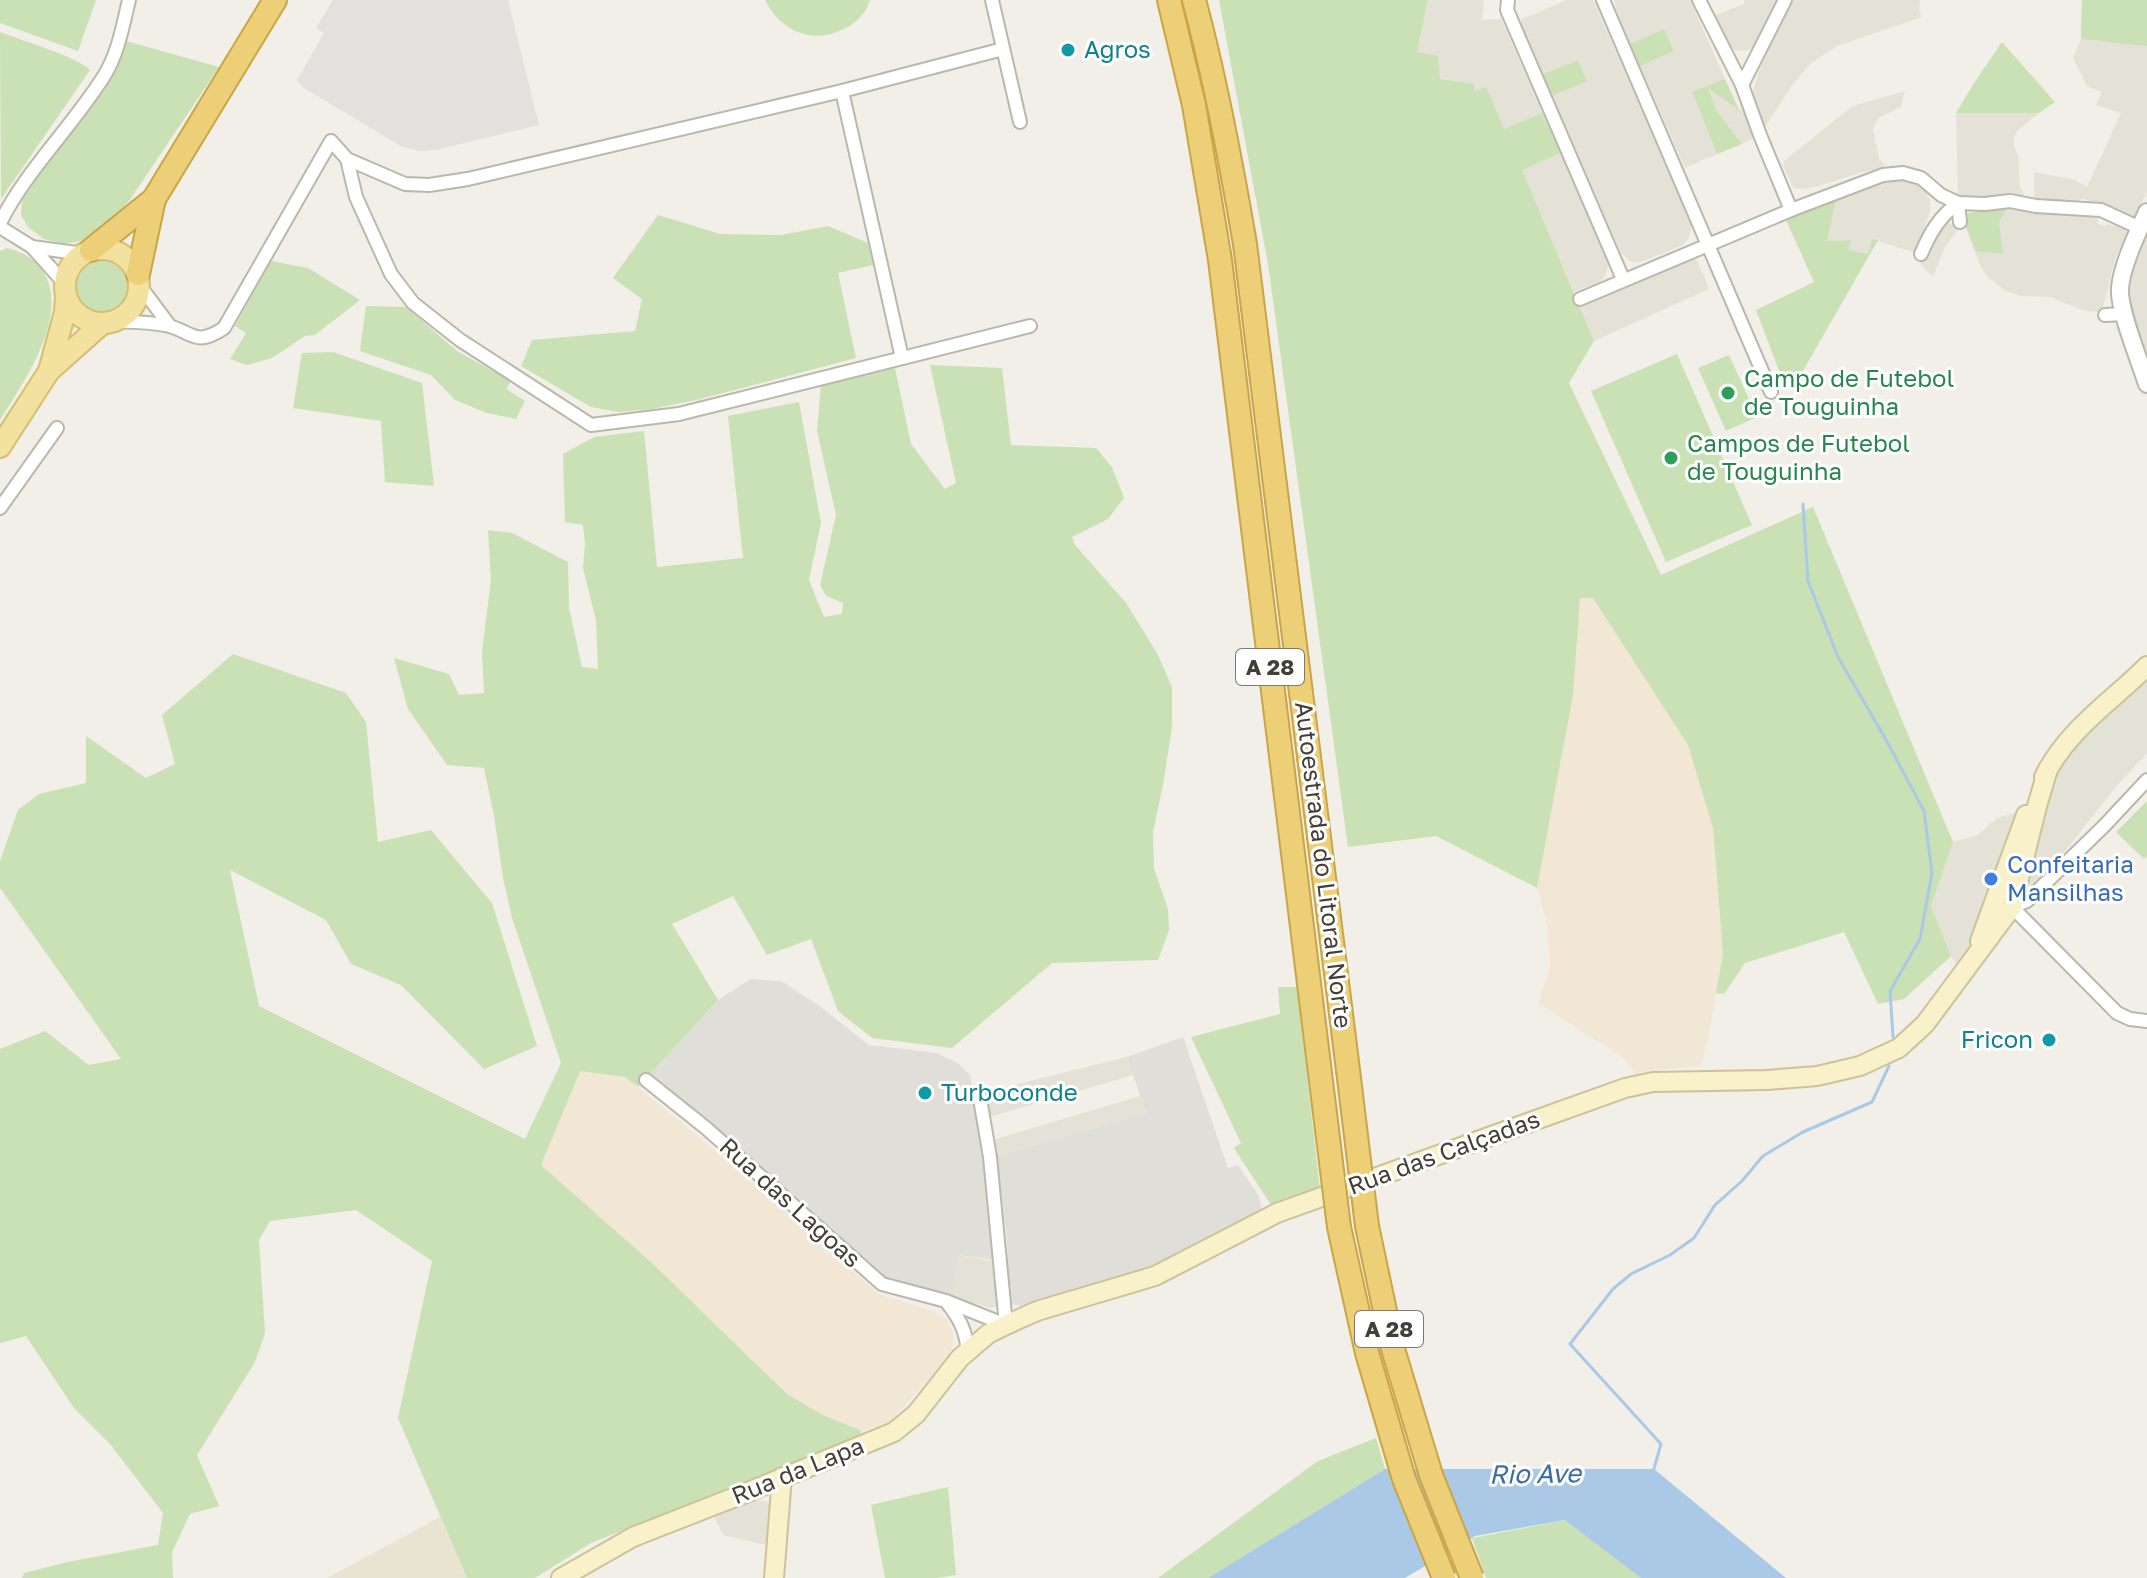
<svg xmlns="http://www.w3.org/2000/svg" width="2147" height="1578" font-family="'Golos Text',sans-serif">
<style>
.residential{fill:#e4e1d6}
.commercial{fill:#f1e7d4}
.industrial{fill:#e0ded8}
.education{fill:#e9e4d2}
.green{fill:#c9e1b4}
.parking{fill:#e3e1de}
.water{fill:#aac9e7}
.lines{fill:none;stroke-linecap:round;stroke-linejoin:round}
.stream{stroke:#aac9e7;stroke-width:3}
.minor-casing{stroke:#bbb7ab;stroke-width:16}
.tertiary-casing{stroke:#bbb7ab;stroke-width:20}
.secondary-casing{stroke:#cbc39c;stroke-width:22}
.primary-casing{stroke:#d5bf71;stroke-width:24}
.motorway-casing{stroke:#caa548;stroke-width:26}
.minor{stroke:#fff;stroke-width:12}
.tertiary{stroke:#fff;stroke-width:16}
.secondary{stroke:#f8f1ca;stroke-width:18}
.primary{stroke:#f2e19f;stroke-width:20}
.motorway{stroke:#eccf77;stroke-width:22}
.motorway-bridge-casing{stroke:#caa548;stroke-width:26;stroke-linecap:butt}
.motorway-bridge{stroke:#eccf77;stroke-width:22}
.culture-dot{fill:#0f9aa8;stroke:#fff;stroke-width:3}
.leisure-dot{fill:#2e9e5b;stroke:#fff;stroke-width:3}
.shop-dot{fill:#3f7fe0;stroke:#fff;stroke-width:3}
.labels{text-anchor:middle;stroke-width:6;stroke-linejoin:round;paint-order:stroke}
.shield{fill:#fff;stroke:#7b7973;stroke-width:2}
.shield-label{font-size:22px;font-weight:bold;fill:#433f37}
.culture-label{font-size:24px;fill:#0d838f;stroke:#fff;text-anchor:start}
.leisure-label{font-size:24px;fill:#27864d;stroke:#fff;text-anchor:start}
.street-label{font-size:24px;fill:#433f37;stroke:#fff}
.shop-label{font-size:24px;fill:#366cbe;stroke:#fff;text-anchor:start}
.water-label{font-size:26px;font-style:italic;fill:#3d6ea2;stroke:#fff}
</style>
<rect width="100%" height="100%" fill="#f1efe7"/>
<g class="residential">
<polygon points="1428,0 1484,0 1482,20 1501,19 1542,113 1504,129 1474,92 1474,84 1440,79 1417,52"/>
<polygon points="1567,0 1593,0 1691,224 1691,231 1688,240 1683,245 1641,262 1632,262 1621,253 1552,96 1587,81 1578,60 1543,74 1520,22 1522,19"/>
<polygon points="1615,0 1690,0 1725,79 1707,87 1746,113 1757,136 1742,144 1716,108 1707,87 1692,93 1717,154 1685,168 1640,66 1674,51 1664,29 1630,44 1615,6"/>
<polygon points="1744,0 1776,0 1757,44 1753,48 1745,51 1735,50 1728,43 1716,15 1744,4"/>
<polygon points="1790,0 1920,0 1919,10 1922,17 1837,46 1811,63 1793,84 1762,131 1752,95 1759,71"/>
<polygon points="2082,0 2147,0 2147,192 2133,220 2082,198 2079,203 2034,198 2034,172 2075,180 2087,187 2121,113 2096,105 2102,92 2087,86 2073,58 2081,39"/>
<polygon points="1905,91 1901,107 1878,118 1873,130 1879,158 1886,168 1863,172 1818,186 1803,189 1794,188 1783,166 1784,161 1853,106"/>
<polygon points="1956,113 2039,113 2018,130 2014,137 2014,146 2018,156 2020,187 2025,197 1958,198"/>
<polygon points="1560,153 1608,264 1606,274 1601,281 1574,292 1521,169"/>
<polygon points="1888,178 1899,178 1914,183 1925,191 1930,200 1930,210 1918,249 1913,252 1872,239 1868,254 1849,250 1851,240 1826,241 1836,194"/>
<polygon points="2007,207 2099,214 2098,224 2105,226 2108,224 2125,229 2127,233 2115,259 2103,307 2097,312 2082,310 2051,297 2021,296 2004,290 1988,277 1981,268 1963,220 1968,213"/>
<polygon points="1945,220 1958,229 1944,249 1933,277 1920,264 1931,241"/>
<polygon points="2147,234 2147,362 2126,294 2127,284"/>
<polygon points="1687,260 1697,260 1709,289 1594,341 1580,308"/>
<polygon points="2147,676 2147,753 2118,784 2039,884 2025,892 2049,785 2072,748"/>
<polygon points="2019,812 1971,954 1959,968 1951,956 1931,906 1953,842 1978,835 1997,818"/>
<polygon points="1127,1057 1133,1075 989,1117 986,1092"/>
<polygon points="1140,1096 1146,1113 997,1156 993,1140"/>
<polygon points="958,1255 997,1262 997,1306 991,1308 954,1297"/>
<polygon points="757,1500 766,1501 772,1506 771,1546 723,1535 714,1516"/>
</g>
<g class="commercial">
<polygon points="1593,597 1688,745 1713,828 1723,954 1709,1035 1701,1066 1645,1071 1636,1075 1624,1058 1538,1003 1550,969 1548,928 1537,888 1573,695 1580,598"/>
<polygon points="580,1070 625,1077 710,1146 875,1291 884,1296 933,1311 947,1319 953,1332 954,1341 951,1353 891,1421 862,1431 824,1415 787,1394 653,1264 541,1165"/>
</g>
<g class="industrial">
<polygon points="751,979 781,981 817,1004 869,1045 937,1053 958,1063 970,1075 989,1189 995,1260 958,1255 954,1297 886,1280 649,1075 718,1000"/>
<polygon points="1183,1037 1228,1168 1238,1165 1259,1196 1262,1209 1257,1215 1153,1266 1024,1307 1009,1303 1007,1240 997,1156 1146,1113 1127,1057"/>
</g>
<polygon class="education" points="440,1517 467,1578 327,1578"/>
<g class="green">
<polygon points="0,0 96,0 78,51 0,23"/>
<path d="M765 0H870C867 10 860 19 851 25 817 46 783 35 765 0Z"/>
<polygon points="1219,0 1428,0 1417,52 1438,56 1440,79 1474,84 1474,92 1486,87 1504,129 1542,113 1560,153 1522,170 1594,341 1569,383 1661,575 1813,507 1953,842 1931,906 1951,956 1904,999 1878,1004 1844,932 1745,963 1724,994 1716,993 1723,954 1713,828 1688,745 1593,598 1580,598 1573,695 1537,888 1436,836 1348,847 1268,264"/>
<polygon points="2082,0 2147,0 2147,46 2081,39"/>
<polygon points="1664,29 1674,51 1640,66 1630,44"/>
<path d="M0 32C20 40 78 57 90 70L1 199Z"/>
<polygon points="126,41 219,67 129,201 106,227 86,240 65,244 44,239 28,227 21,215 22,200 34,179 115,73"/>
<polygon points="2002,42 2055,102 2039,113 1956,113 1974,83"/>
<polygon points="1578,60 1587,81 1552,96 1543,74"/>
<polygon points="1725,79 1739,110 1708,88 1716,109 1742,144 1717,154 1692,92"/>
<polygon points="1836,199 1827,241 1851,240 1849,250 1868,254 1872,239 1878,240 1796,383 1786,389 1756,310 1814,282 1785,218"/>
<polygon points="2007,207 1999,223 2003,254 1976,251 1963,220 1968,213"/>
<polygon points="658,215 720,234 781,235 828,226 868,243 873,265 838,273 856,358 696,400 652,409 619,412 591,407 521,366 532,340 635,331 642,299 613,278"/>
<path d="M7 248C18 250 31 257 39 266 75 309 24 382 0 420V251Z"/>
<circle cx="103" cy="285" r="29"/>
<polygon points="271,261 308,268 360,300 315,335 305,336 272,358 247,365 230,359 246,333 235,326"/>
<polygon points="366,306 406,307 457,351 511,381 506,389 525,401 516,419 487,413 455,400 431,375 360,351"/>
<polygon points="333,352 422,383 434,486 385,482 381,421 293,408 302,353"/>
<polygon points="1677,354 1752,525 1666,562 1591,391"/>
<polygon points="1729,355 1757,417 1726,431 1698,368"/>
<polygon points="930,365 1002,368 1011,445 1096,448 1112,467 1124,498 1108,519 1072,537 1075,545 1126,603 1157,653 1172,687 1172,727 1163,785 1153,832 1154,868 1168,909 1169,930 1158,960 1052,963 952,1048 872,1038 838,1011 811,939 767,955 733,896 672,924 718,1000 638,1087 625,1077 580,1071 541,1165 653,1264 787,1394 823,1415 862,1431 858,1437 591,1543 535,1578 467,1578 398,1418 432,1261 356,1210 270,1221 259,1240 265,1333 255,1362 197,1455 219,1506 190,1514 172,1552 173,1578 22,1578 24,1573 68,1562 158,1545 163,1513 110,1444 74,1408 26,1336 0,1343 0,1049 45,1031 89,1065 121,1059 0,888 0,861 18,810 39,794 86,783 86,736 146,778 175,764 162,715 233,654 346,693 366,722 378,842 431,830 492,903 537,1046 484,1069 401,985 351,964 326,920 230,870 259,1006 525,1139 561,1063 512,918 503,878 494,816 484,768 447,765 408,709 394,658 449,674 459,695 484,693 482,652 491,580 488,530 512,533 568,562 569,608 582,667 598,669 596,620 583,568 585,544 583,525 565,522 563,454 594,437 644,431 657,567 743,558 728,416 799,402 821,523 809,580 824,617 842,614 843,603 826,596 820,585 836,515 817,431 821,385 895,368 911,444 945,489 956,483"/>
<polygon points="2147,801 2147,856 2144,859 2116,832"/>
<polygon points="1278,987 1297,987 1320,1190 1271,1205 1234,1148 1241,1143 1191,1037 1280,1014"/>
<polygon points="1376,1438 1385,1469 1208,1578 1158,1578 1318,1461"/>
<polygon points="948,1487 956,1575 936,1578 885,1578 871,1505"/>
<polygon points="1566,1520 1641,1578 1486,1578 1472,1538"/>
</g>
<polygon class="parking" points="333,0 508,0 539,125 436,150 418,151 401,146 302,87 297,80 324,33 316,28"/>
<polygon class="water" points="1385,1469 1654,1469 1786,1578 1641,1578 1565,1520 1475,1536 1405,1578 1208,1578"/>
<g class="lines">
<g class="stream">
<polyline points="1803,504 1808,581 1838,657 1885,738 1924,811 1932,873 1920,939 1890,991 1893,1037"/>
<polyline points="1653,1472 1661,1444 1570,1344 1613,1289 1631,1274 1670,1255 1694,1238 1715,1205 1742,1181 1763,1156 1803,1132 1872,1102 1889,1066"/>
</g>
<defs>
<g id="minor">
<polyline points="992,0 1020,122"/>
<polyline points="1508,0 1507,10 1623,279"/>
<polyline points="1603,0 1771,392"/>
<polyline points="1699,0 1742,85 1760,135 1791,210"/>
<polyline points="1742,85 1785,0"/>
<polyline points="842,91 902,358"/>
<polyline points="347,159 356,197 391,274 413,303 460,340 591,425 679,414 1030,326"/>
<polyline points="1958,203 1960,222"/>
<path d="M0 223C27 169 72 127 104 76 118 54 123 25 129 0"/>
<polyline points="0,227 32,247 66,285"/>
<polyline points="32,247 84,254"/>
<path d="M1921 254C1930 233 1939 217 1958 203"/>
<polyline points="140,286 170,326"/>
<polyline points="1580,299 1791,210 1883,175 1903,173 1921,178 1941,195 1958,203 1985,204 2010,201 2036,206 2101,210 2140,228"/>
<polyline points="2105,315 2124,314"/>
<path d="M114 321C131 322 149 322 165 325 193 331 194 348 224 328L331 141 347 159 405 184 429 185 468 179 842 91 1003 49"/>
<polyline points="0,508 57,428"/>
<polyline points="2147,780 2105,825 2027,901 2012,907 2117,1013 2130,1019 2147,1021"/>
<polyline points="646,1080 706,1128 882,1284 946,1301 1006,1325 990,1157 979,1093"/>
<path d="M948 1304C960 1319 966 1332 968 1351"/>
</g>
<path id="tertiary" d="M2147 212C2137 234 2122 265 2120 288 2118 308 2140 362 2147 384"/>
<g id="secondary">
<path d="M2044 777C2067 730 2111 702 2147 666"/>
<polyline points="1980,941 2026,815"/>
<polyline points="561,1578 633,1537 748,1492 894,1432 916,1414 960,1358 988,1334 1006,1325 1037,1311 1155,1276 1277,1213 1625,1088 1653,1082 1767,1080 1817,1076 1860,1066 1899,1048 1925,1024 2012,907 2037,806 2048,769"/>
<polyline points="774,1578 782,1477"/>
</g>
<g id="primary">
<circle cx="102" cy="286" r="37"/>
<polyline points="49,371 103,323"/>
<polyline points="0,447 49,371 65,312 66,296"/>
</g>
<g id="motorway">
<polyline points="1169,0 1194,105 1220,260 1320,1073"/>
<path d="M1194 0C1216 81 1231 162 1245 244L1348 1070"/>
<polyline points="91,250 154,199"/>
<polyline points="138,274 154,199 275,0"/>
</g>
</defs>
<use href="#minor" class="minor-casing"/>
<use href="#tertiary" class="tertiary-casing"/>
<use href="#secondary" class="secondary-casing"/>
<use href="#primary" class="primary-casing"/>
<use href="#motorway" class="motorway-casing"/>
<use href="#minor" class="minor"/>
<use href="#tertiary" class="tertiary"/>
<use href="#secondary" class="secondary"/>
<use href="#primary" class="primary"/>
<use href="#motorway" class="motorway"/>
<defs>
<g id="motorway-bridge">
<polyline points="1348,1070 1367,1226 1393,1349 1431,1475 1472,1578"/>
<polyline points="1320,1073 1339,1227 1367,1353 1404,1479 1444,1578"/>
</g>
</defs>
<use href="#motorway-bridge" class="motorway-bridge-casing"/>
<use href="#motorway-bridge" class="motorway-bridge"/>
</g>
<g class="culture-dot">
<circle cx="1068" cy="50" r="8"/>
<circle cx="2049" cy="1040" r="8"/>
<circle cx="925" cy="1093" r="8"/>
</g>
<g class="leisure-dot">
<circle cx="1728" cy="393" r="8"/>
<circle cx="1671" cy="458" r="8"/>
</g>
<circle class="shop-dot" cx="1991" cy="879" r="8"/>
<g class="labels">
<g class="shield">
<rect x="1236" y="649" width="68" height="36" rx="6"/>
<rect x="1355" y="1311" width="68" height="36" rx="6"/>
</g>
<g class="shield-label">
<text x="1270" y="675">A 28</text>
<text x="1389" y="1337">A 28</text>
</g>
<g class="culture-label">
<text x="1084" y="58">Agros</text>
<text x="2033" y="1048" text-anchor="end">Fricon</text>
<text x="941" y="1101">Turboconde</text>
</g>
<g class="leisure-label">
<text x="1744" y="387">Campo de Futebol<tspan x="1744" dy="28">de Touguinha</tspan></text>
<text x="1687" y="452">Campos de Futebol<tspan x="1687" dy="28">de Touguinha</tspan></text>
</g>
<g class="street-label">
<text transform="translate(1323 865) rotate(83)" y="8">Autoestrada do Litoral Norte</text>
<text transform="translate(1444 1153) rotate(-20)" y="8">Rua das Calçadas</text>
<text transform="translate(790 1203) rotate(42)" y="8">Rua das Lagoas</text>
<text transform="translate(798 1471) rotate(-22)" y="8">Rua da Lapa</text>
</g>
<g class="shop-label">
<text x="2007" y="873">Confeitaria<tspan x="2007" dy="28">Mansilhas</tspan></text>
</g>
<g class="water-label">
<text transform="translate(1535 1474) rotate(-1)" y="9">Rio Ave</text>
</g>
</g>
</svg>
